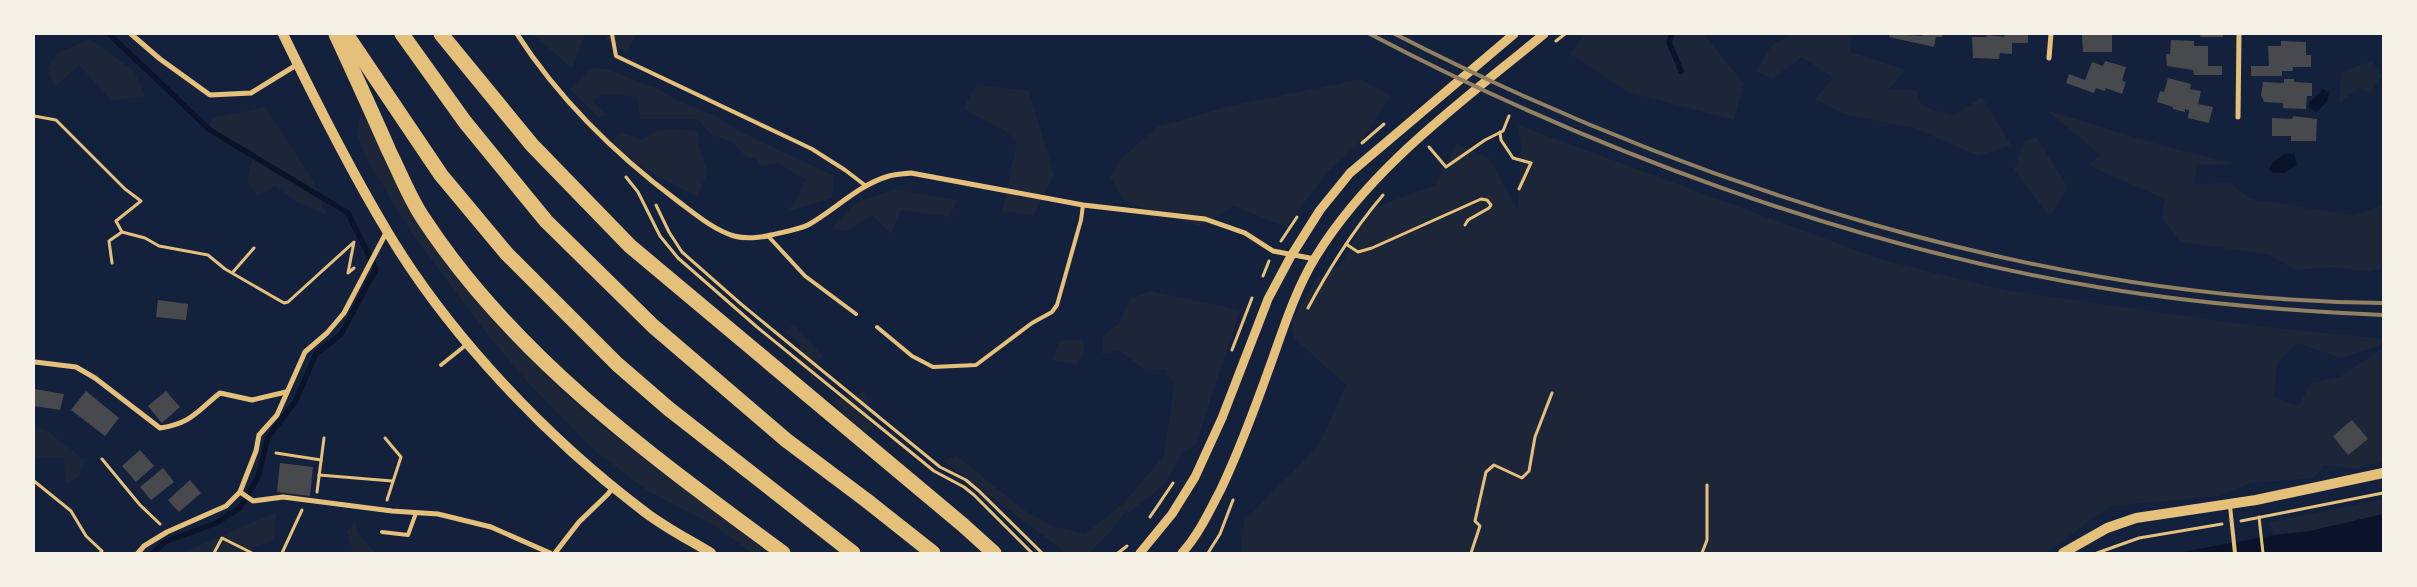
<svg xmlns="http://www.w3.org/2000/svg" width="2417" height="587" font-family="'Titillium Web',sans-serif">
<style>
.green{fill:#1d2539}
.water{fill:#0b132b}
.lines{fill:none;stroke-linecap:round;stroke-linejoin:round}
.stream{stroke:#0b132b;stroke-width:5.5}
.building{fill:#48494c}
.path{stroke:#e5c07b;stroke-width:3}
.service{stroke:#e5c07b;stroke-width:4}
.minor{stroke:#e5c07b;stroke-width:5}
.tertiary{stroke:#e5c07b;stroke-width:9}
.secondary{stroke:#e5c07b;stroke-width:10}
.motorway{stroke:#e5c07b;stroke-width:15}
.rail{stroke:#918062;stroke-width:4}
</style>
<rect width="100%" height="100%" fill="#14213d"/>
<g class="green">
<polygon points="532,34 585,34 572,68"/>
<polygon points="609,34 637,34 626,53 605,39"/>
<polygon points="1585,34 1708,34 1707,38 1744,84 1734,120 1628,92 1570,54"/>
<polygon points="1792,34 1852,34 1850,52 1906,70 1888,90 1916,90 1922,106 1953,116 1982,97 2011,145 1978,156 1914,128 1844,114 1815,99 1833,78 1802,57 1772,79 1756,71 1771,46"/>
<polygon points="90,39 134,71 145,96 112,101 79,65 55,87 47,68 58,53"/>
<polygon points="2372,61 2382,75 2370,94 2359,87 2339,104 2341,72"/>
<polygon points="591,68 606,69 656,88 680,102 714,115 741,132 834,176 832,198 786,212 797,200 805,179 778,163 761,166 757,160 745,156 732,142 710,134 698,119 640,119 637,97 602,94 592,101 606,114 599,118 570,89"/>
<polygon points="1361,79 1391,96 1362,140 1326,174 1286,227 1234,206 1199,226 1125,202 1110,177 1121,159 1157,127 1230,106"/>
<polygon points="976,85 1029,91 1054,175 1033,216 1002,211 1017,142 1004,130 963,109"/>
<polygon points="265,107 314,182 326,215 295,201 275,186 257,196 247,182 254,151 206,132 213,118"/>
<polygon points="2046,110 2164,146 2236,164 2197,165 2194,184 2229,183 2251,199 2355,216 2383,204 2383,268 2367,272 2336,267 2295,270 2267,254 2181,242 2161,218 2165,199 2094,168 2089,163 2101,155"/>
<polygon points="361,111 372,129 416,218 497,326 555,384 557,388 614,436 768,553 752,553 710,523 648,491 593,449 530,385 488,335 412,234 364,154 357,134"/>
<polygon points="1518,125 1883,260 2004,290 2248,325 2383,339 2383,344 2341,358 2297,343 2277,363 2274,397 2298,406 2311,383 2339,377 2383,348 2383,461 2357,469 2324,465 2314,478 2250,483 2220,496 2110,506 2046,553 1240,553 1244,521 1319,445 1346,385 1294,338 1292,320 1318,277 1341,265 1371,209 1435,185 1457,143 1489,158 1518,211 1521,144"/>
<path d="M668 129 699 131 698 145 708 172 697 196C666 181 638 167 612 143L621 132 642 140 657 131Z"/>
<polygon points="2037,138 2068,187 2050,217 2014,169 2025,140"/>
<polygon points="894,189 957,200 950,217 901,210 891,234 872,215 846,232 832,228 856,203"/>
<polygon points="1150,291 1240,310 1196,444 1182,453 1165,484 1128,513 1126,511 1113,529 1089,553 1066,553 944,461 956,455 1021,508 1052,526 1085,534 1124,503 1164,455 1174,384 1165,369 1146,371 1120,351 1102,354 1103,336 1119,324 1130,299"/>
<polygon points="793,324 822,355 812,376 797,364 801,344 786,332"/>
<polygon points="1083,339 1085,352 1077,365 1052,360 1060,341"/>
<polygon points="866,392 874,428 854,436 833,399"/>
<polygon points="34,426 47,431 85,460 79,477 65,484 64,458 34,458"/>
<polygon points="2383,499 2383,514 2310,531 2274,535 2269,522"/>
<polygon points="276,512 274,539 244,553 182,553"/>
<polygon points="355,523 359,535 376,553 353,553 347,531"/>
</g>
<g class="water">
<polygon points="2322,89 2329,92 2327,101 2317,112 2309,108 2309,102 2319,94"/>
<polygon points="2286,153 2294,154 2297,164 2285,173 2273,173 2269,169 2272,163"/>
<polygon points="2383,514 2383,553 2177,553 2274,535 2310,531"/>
</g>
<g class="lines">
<g class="stream">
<polyline points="109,34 210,130 348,213 376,269 341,334 316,354 295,402 268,437 258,477 240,508 216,523 165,542 153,553"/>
<polyline points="1672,34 1669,42 1681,71"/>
</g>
</g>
<g class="building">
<polygon points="1890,34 1922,36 1923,34 1942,34 1942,37 1936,37 1934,47 1889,37"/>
<polygon points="2005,34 2028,34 2028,43 2012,43 2012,54 2000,53 1999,59 1973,58 1972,37 1986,37 1987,35 2004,37"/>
<polygon points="2082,34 2112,34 2112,52 2083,52"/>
<polygon points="2201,34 2223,34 2223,37 2200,37"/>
<polygon points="2171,40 2194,41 2194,46 2208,46 2208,66 2222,66 2222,75 2194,75 2193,70 2167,66 2166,54 2170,54"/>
<polygon points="2281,41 2306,42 2306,55 2311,55 2311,67 2293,67 2293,71 2282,71 2282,76 2251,76 2251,66 2269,66 2268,46 2281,46"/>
<polygon points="2105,61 2126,67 2122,81 2126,82 2122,94 2106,88 2105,91 2096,88 2094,93 2066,83 2069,74 2085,80 2092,62 2103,66"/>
<polygon points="2168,78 2191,84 2190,89 2201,91 2198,104 2213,107 2209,123 2188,118 2189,110 2185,109 2185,112 2173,109 2173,107 2157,102 2160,91 2164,92"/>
<polygon points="2284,79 2294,79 2294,82 2312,83 2312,96 2307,96 2306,109 2283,108 2283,103 2264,102 2261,95 2263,82 2284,83"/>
<polygon points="2293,116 2317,119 2316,141 2291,141 2291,136 2272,136 2272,118 2292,119"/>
<polygon points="158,300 188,304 186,320 156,317"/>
<polygon points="34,389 64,394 60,410 34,406"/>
<polygon points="86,391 119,418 105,436 71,410"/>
<polygon points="166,391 180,407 162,423 148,406"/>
<polygon points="2352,420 2368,439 2348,455 2333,436"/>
<polygon points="140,450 154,466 136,482 122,466"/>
<polygon points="280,463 313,467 310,496 277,492"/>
<polygon points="163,468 174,482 151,500 140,487"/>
<polygon points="190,480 201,493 179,512 168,500"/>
</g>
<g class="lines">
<g class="path">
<polyline points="1556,41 1565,34"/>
<polyline points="34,116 56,120 125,189 141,201 116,221 122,232 145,238 159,246 208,255 225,269 284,303 288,302 354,242 348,273 354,268"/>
<polyline points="1500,132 1501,140 1513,158 1531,163 1519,189"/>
<polyline points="1362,143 1384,124"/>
<polyline points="1429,147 1446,167 1485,140 1503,131 1509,116"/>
<polyline points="626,177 638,192 660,236 678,258 757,327 934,471 964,487 974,495 1032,553"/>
<polyline points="656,205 669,232 682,252 741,304 940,467 966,480 979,491 1042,553"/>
<polyline points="1281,241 1297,217"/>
<polyline points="1346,244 1358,252 1372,248 1481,199 1487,200 1491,205 1489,208 1468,220 1465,225"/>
<polyline points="112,263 109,241 122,232"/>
<polyline points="233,272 254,248"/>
<polyline points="1263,276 1269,261"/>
<path d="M1308 308C1330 267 1353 230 1383 195"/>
<polyline points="1232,350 1252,298"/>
<polyline points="385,438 401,457 387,500"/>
<polyline points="276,453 321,460"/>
<polyline points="102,459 140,505 160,524"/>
<polyline points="319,475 392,481"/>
<polyline points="34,481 71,511 86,536 102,551 100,553"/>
<polyline points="317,492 324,438"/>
<polyline points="1150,517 1173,483"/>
<polyline points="2259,517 2263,553"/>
<polyline points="2241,521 2383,493"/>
<polyline points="214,553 222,538 252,553"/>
<polyline points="282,553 302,510"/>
<polyline points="1118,553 1127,546"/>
<polyline points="1208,553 1220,534 1233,500"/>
<polyline points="1471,553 1480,526 1475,521 1486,472 1494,465 1522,478 1529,471 1535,437 1552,393"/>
<polyline points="1702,553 1707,540 1707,485"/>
<polyline points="2097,553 2139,538 2222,524"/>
</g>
<g class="service">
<polyline points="612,34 616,56 812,149 845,170 866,186"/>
<polyline points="768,236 805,276 856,314"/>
<polyline points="877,327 912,356 933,367 976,365 1032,323 1052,312 1057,305 1081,220 1083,205"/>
<polyline points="441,365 466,345"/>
<polyline points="2230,506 2235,553"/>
<polyline points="382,532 408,535 416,513"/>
</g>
<g class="minor">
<polyline points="131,34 160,59 210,95 251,93 298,64"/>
<path d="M517 34C559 99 616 155 679 202 695 214 714 230 734 236 745 239 760 238 771 235 783 232 797 230 808 225 835 210 858 185 889 176 896 174 904 174 911 173L1083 205 1205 219 1245 233 1273 251 1315 259"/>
<polyline points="2049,58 2051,34"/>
<polyline points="2238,117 2239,34"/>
<path d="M35 362 76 367 95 378 160 428C192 423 196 412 220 393L252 400 286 392"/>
<polyline points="240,492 253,501 283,497 392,511 438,514 491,527 550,553"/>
<polyline points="138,553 144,546 167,532 226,506 240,492 256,451 259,435 277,415 305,352 327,333 344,313 387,231"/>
<polyline points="555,553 579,522 608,494 613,487"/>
</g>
<g class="tertiary">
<polyline points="1140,553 1172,514 1195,477 1222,418 1268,299 1291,256 1320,210 1350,173 1514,34"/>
<path d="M1182 553C1199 534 1209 512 1221 489 1240 449 1255 408 1270 366 1283 330 1295 291 1315 258 1371 166 1462 102 1544 34"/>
</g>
<g class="secondary">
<path d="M283 34C315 100 349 168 387 231 448 334 546 437 641 509 662 526 688 539 711 553"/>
<polyline points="2063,553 2107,528 2136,518 2256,500 2383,473"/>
</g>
<g class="motorway">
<path d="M336 34C354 73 372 112 389 151 400 173 409 197 423 218 514 357 651 456 783 553"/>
<polyline points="346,34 441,175 507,254 617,364 669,409 853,553"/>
<polyline points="402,34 465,122 546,221 653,326 786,440 866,500 933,553"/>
<polyline points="441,34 532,145 630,246 963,525 994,553"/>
</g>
<g class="rail">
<path d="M1370 34C1591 150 1850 246 2097 287 2192 303 2287 311 2383 315"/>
<path d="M1395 34C1693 187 2045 300 2383 303"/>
</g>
</g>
<rect width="2417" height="587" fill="none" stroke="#f6f1e7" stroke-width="70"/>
</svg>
